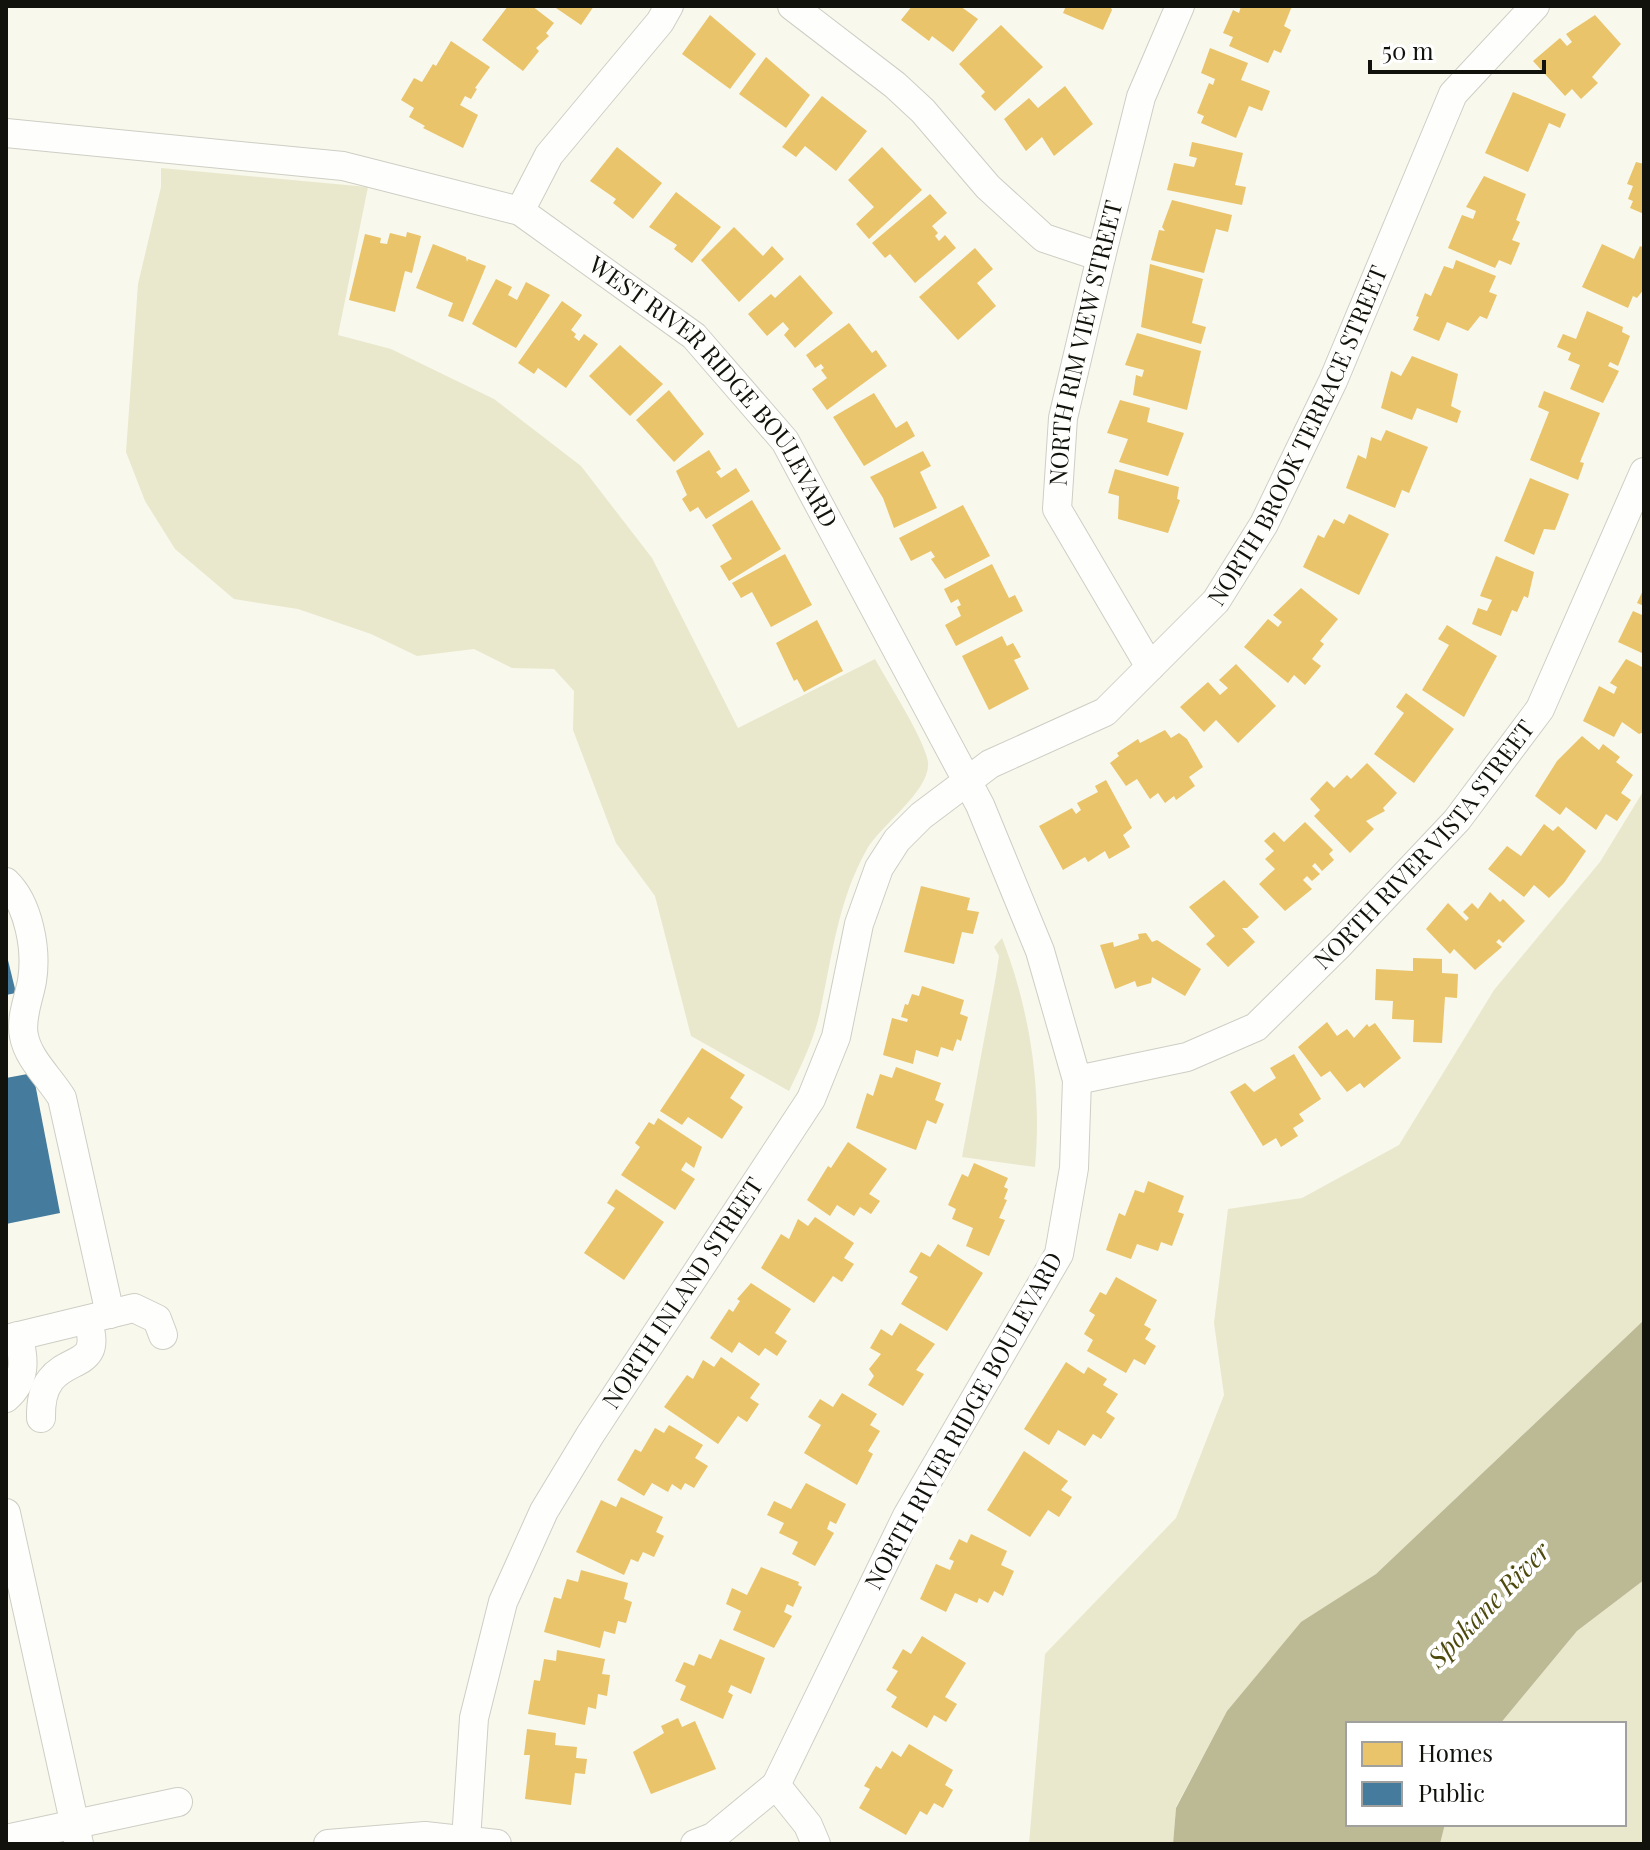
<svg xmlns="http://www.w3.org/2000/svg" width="1650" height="1850" font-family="'Playfair Display',serif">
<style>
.green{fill:#e9e8cc}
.water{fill:#bcba94}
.homes{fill:#e9c46a}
.public{fill:#457b9d}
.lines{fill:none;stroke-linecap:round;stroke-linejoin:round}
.minor-casing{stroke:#cecec5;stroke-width:30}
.minor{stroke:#fefefc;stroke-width:28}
.labels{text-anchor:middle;stroke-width:8;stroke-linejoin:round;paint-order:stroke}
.street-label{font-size:24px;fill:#12120c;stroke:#fff}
.water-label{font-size:26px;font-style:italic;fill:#4e490c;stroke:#fff}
</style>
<rect width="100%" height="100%" fill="#f8f8ed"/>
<g class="green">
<path d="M161 168 368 187 338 335 391 349 494 399 581 466 652 558 738 728 875 659C887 681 925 740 928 762 931 790 882 824 867 849 838 900 832 957 820 1012 814 1040 801 1066 789 1091L691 1036 655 896 616 843 573 730 574 691 554 669 512 668 474 649 417 656 371 634 298 609 234 599 175 549 145 501 126 452 138 284 161 187Z"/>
<polygon points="1644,790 1644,1320 1376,1574 1301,1623 1227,1711 1176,1807 1173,1844 1029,1844 1045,1654 1176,1518 1224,1395 1214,1323 1228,1209 1302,1198 1399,1145 1494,990 1600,862"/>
<path d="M1002 938C1030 1010 1042 1089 1035 1167L962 1157 996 976 999 956 994 947Z"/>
<polygon points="1644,1580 1644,1844 1440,1844 1445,1824 1624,1824 1624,1724 1500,1724 1577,1631"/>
</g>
<polygon class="water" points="1644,1320 1644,1580 1577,1631 1500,1724 1348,1724 1348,1824 1445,1824 1440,1844 1173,1844 1176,1808 1227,1711 1301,1622 1376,1574"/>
<g class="homes">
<polygon points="508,6 532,6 554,23 546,33 549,36 536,48 539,51 523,71 482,40"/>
<polygon points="553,6 594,6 581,25"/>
<polygon points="912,6 960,6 978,19 953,52 932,36 929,41 901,20"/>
<polygon points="1066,6 1110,6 1112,10 1103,30 1063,13"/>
<polygon points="1241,6 1292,6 1284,26 1291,30 1281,53 1274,50 1268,63 1229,46 1233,37 1223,33 1233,10 1239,13"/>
<polygon points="710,15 756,54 730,89 682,54"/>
<polygon points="1595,15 1621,44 1592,77 1598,83 1581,99 1572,89 1565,96 1533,61 1560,38 1567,46 1572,42 1566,34"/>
<polygon points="1001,25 1043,67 995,111 981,96 985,92 959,64"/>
<polygon points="451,41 490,67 475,88 477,89 471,99 465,96 460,105 478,115 463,148 423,128 425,126 409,117 414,108 401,100 414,78 422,82 433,64 436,66"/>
<polygon points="1210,48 1248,63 1241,80 1270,91 1262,111 1249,106 1236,138 1201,123 1204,116 1197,113 1209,83 1213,85 1215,79 1201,73"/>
<polygon points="766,57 810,95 786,128 739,94"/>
<polygon points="1065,86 1093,124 1054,156 1042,137 1026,151 1004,119 1029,98 1038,108"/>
<polygon points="1513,92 1566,114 1560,128 1549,123 1528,172 1485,153"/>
<polygon points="822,96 867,131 836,171 805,146 796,157 782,147"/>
<polygon points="1192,142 1243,153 1235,185 1246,187 1242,205 1167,190 1174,163 1194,167 1197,158 1189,156"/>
<polygon points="617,147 662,183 633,219 613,203 616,199 590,181"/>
<polygon points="882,147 922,190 869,239 856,224 874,207 848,180"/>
<polygon points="1636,162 1644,164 1644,214 1630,208 1633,201 1628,199 1633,186 1627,184"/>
<polygon points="1484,176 1526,194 1516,220 1520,222 1512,240 1520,243 1511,265 1499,260 1495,268 1448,248 1462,215 1473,219 1476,211 1466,207"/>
<polygon points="676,192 721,227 692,263 674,249 677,245 649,227"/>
<polygon points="930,194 947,213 932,226 938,233 935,236 939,241 945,235 956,248 915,283 890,254 885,258 872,243"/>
<polygon points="1172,200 1232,215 1228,232 1216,229 1204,273 1151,260 1159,230 1165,231 1162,227"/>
<polygon points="734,227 763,256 772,246 784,259 739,302 701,260"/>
<polygon points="407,232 421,236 412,273 405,271 395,312 349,300 365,234 381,238 380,243 387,244 390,233 406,237"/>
<polygon points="433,244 466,257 467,262 468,259 486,266 463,322 448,316 453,303 416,288"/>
<polygon points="1602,244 1634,259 1640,246 1644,248 1644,289 1637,298 1633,296 1628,308 1582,287"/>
<polygon points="975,248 993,269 977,283 996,306 958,340 919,297"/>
<polygon points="1456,260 1496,276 1489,292 1497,295 1487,319 1480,316 1468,331 1447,322 1439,341 1413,330 1419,317 1416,316 1425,293 1431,296 1444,266 1453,269"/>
<polygon points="1150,264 1203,279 1192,323 1206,327 1201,344 1141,327"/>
<polygon points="800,275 833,313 795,348 784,335 789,329 783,322 767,336 748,314 771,294 775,298"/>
<polygon points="496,279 512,287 508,295 517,300 526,282 550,295 516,348 472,324"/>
<polygon points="562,301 582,315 571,330 576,334 574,337 579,341 584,334 598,344 566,388 538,368 534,374 518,363"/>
<polygon points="1587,311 1623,327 1622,332 1630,336 1618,366 1610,362 1608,366 1619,371 1603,403 1570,389 1580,365 1568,360 1571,353 1557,347 1563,334 1576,339"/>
<polygon points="849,323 872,353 876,350 887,366 827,410 812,389 827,378 821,370 824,368 821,364 815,368 806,355"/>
<polygon points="1137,333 1201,351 1187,410 1133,395 1136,375 1142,377 1144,370 1125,365"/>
<polygon points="620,345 663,384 630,416 589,376"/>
<polygon points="1412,356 1458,374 1451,406 1461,411 1457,423 1417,408 1412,420 1381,408 1391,371 1401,376"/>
<polygon points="669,390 704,434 674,462 636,420"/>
<polygon points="1544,391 1600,413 1580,462 1584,463 1578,480 1530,460 1549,412 1538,407"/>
<polygon points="874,393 896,428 907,421 915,436 864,466 833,417"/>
<polygon points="1120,400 1150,408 1147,422 1184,433 1168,476 1119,462 1128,439 1107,433"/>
<polygon points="1386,430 1428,447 1409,493 1402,490 1395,508 1346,488 1358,455 1366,459 1371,437 1381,441"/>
<polygon points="709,450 721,469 716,472 721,478 736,468 750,491 706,519 698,507 690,512 682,499 687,495 676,471"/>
<polygon points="923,451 931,466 920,472 937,508 894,528 883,498 870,477"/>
<polygon points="1115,469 1179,487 1177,499 1180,500 1168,533 1118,519 1119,496 1108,493"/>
<polygon points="1530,478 1569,494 1555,530 1544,529 1534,555 1504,541"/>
<polygon points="752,500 781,549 729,581 720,566 732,559 712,525"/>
<polygon points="963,505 990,556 945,579 931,559 935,557 931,551 911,561 899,538"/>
<polygon points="1349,514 1389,534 1359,595 1303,567 1318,535 1324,538 1334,519 1344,524"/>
<polygon points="785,554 812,605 771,627 752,592 741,598 732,583"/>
<polygon points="1496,556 1534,572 1528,598 1524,596 1517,612 1512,610 1501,636 1472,624 1478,608 1487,611 1492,600 1480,596"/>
<polygon points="992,564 1009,598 1015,595 1023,611 956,646 945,625 961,616 957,607 961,605 958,599 951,603 944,589"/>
<polygon points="1301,588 1338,619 1320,641 1324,644 1312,659 1321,666 1305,685 1294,675 1288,683 1244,647 1268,619 1278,627 1282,622 1273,615"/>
<polygon points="1644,588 1644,606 1637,603"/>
<polygon points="1644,609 1644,654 1618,642 1633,611 1642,615"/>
<polygon points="817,620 843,671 804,692 797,679 794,681 776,643"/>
<polygon points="1447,625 1497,656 1464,717 1422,690 1449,645 1438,639"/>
<polygon points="1002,636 1007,646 1013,643 1021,657 1014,660 1029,689 989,710 962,656"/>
<polygon points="1626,659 1644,668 1644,732 1639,734 1622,722 1614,737 1583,721 1599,686 1614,694 1617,687 1610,683"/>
<polygon points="1236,664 1276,706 1238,743 1216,720 1204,732 1180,707 1208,682 1220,695 1228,688 1219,680"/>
<polygon points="1406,693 1454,729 1414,783 1374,754 1404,713 1396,707"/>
<polygon points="1165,730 1171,738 1179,733 1187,739 1203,767 1189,777 1195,786 1176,800 1174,796 1165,803 1158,793 1150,799 1137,779 1126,786 1110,763 1119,756 1117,753 1138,739 1140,743"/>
<polygon points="1582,736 1599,750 1603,744 1620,757 1616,762 1633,775 1621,793 1631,800 1617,821 1606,814 1596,830 1566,807 1560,815 1535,796 1557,761"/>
<polygon points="1367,763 1397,793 1383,808 1385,811 1366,821 1374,829 1350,853 1314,816 1320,810 1310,799 1327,781 1334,788 1347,775 1351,779"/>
<polygon points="1106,780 1132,828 1123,835 1130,847 1109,859 1105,851 1088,862 1085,857 1063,870 1039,826 1072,808 1076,814 1081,810 1077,803 1098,792 1095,786"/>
<polygon points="1305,822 1333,850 1329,854 1334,860 1322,871 1315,863 1312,866 1320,874 1312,881 1307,876 1303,880 1312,889 1285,911 1259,884 1275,869 1265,859 1274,851 1264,841 1274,832 1284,842"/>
<polygon points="1544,824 1553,831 1558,826 1586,851 1564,883 1549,898 1534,885 1524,897 1488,869 1507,846 1521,856"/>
<polygon points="1224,880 1259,917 1247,928 1242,928 1255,942 1228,967 1206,944 1215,936 1189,907"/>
<polygon points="921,886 970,898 967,910 979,912 973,934 962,932 954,964 904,952"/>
<polygon points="1490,892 1500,902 1503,899 1525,921 1503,943 1499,939 1496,942 1502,947 1475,970 1454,949 1450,954 1426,929 1448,903 1466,921 1469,918 1463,912 1472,903 1478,909"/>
<polygon points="1146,933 1152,942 1157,940 1201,969 1185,996 1152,977 1151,983 1137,987 1135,981 1115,989 1100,945 1113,942 1114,947 1139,939 1138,934"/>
<polygon points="1413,958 1442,959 1442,973 1458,974 1457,998 1445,997 1442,1043 1413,1042 1414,1020 1392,1019 1393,1001 1375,1000 1376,969 1413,971"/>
<polygon points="922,986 964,1000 960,1014 968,1017 961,1041 957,1039 953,1051 941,1047 938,1057 916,1050 913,1064 883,1055 892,1018 907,1022 908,1019 901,1017 905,1004 908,1005 912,994 919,996"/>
<polygon points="1327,1022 1337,1036 1347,1029 1354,1038 1367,1024 1369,1027 1375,1023 1401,1058 1364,1088 1360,1083 1347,1092 1330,1071 1321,1077 1298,1047"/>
<polygon points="702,1048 745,1075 730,1098 743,1107 722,1139 688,1117 682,1125 660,1111"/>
<polygon points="1294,1054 1321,1099 1299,1114 1304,1121 1293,1128 1298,1136 1281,1147 1276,1138 1263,1146 1230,1092 1245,1083 1254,1092 1276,1078 1270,1068"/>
<polygon points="896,1067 941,1083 935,1100 944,1104 936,1124 927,1120 916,1150 856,1128 867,1093 873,1096 880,1074 892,1078"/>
<polygon points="658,1118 702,1147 694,1168 686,1162 681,1170 695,1179 675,1210 621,1175 640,1147 635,1143 649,1122 654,1125"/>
<polygon points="848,1142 887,1169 869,1194 880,1201 871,1214 860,1207 854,1216 837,1205 830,1216 807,1200 828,1166 831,1168"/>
<polygon points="974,1163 1008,1178 1004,1187 1008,1189 1004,1199 1007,1200 999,1218 1005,1220 989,1256 966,1246 973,1228 952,1219 956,1209 948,1205 962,1174 968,1177"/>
<polygon points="1148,1181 1184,1196 1178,1212 1184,1214 1172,1246 1161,1242 1158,1251 1137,1244 1131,1259 1106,1250 1119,1213 1125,1216 1135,1190 1144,1193"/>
<polygon points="616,1189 664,1222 624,1280 584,1253 615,1208 607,1203"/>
<polygon points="815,1217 854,1243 844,1258 854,1264 842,1282 833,1276 814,1303 761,1268 781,1234 789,1239 798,1219 808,1226"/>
<polygon points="938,1244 983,1273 947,1331 901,1304 918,1277 909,1272 921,1252 930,1257"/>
<polygon points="1116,1277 1157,1300 1144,1325 1151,1329 1145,1339 1156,1346 1145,1365 1134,1359 1126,1373 1087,1351 1093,1340 1084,1334 1095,1315 1089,1311 1100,1292 1106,1295"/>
<polygon points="751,1283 791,1309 775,1333 787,1341 777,1356 765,1348 759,1356 739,1342 732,1353 710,1338 729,1309 733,1312 740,1301 737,1299"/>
<polygon points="900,1323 935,1344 916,1370 924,1374 903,1406 868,1385 874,1376 869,1369 881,1354 870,1348 881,1329 892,1336"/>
<polygon points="721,1357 760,1384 750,1398 759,1404 747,1422 738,1416 718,1444 664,1407 687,1375 693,1379 703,1360 714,1367"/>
<polygon points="1066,1362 1084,1374 1088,1367 1107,1379 1103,1385 1118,1394 1106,1412 1115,1418 1101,1439 1093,1434 1085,1446 1058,1430 1049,1445 1024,1429"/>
<polygon points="842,1393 877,1414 870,1425 880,1431 868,1451 873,1454 857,1485 804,1453 821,1425 808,1417 820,1399 833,1407"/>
<polygon points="669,1425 703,1445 695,1458 708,1466 694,1488 685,1483 681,1490 672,1484 668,1492 652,1483 644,1496 617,1480 635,1449 641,1452 655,1428 664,1433"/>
<polygon points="1024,1451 1068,1481 1061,1490 1072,1497 1059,1517 1048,1510 1030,1537 987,1510"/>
<polygon points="806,1483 846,1504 836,1524 830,1521 827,1529 834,1533 815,1566 792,1554 798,1542 779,1533 784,1523 767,1515 774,1501 791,1509"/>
<polygon points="621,1497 663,1517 656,1532 664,1536 654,1557 643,1552 638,1562 631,1559 624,1575 576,1552 601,1500 616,1507"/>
<polygon points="971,1534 1007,1551 1001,1565 1014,1571 1003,1596 994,1591 988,1603 979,1598 977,1603 955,1593 946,1612 920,1599 936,1564 950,1570 954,1561 949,1559 959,1539 967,1543"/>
<polygon points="761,1567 799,1582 798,1585 802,1587 793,1607 787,1604 784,1612 792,1616 774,1648 733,1630 741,1611 726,1604 732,1588 747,1595"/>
<polygon points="581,1570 628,1583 624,1599 632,1602 626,1623 618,1621 615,1634 604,1631 600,1648 544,1632 554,1597 561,1599 567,1579 578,1582"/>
<polygon points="922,1636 966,1663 945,1697 957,1704 946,1722 934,1715 927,1728 891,1707 897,1697 886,1690 898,1671 892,1668 903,1649 911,1654"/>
<polygon points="720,1639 765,1658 751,1694 731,1685 728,1692 733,1695 723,1719 680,1700 686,1686 675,1681 684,1662 694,1666 699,1654 711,1659"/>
<polygon points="557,1650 605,1659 602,1674 610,1675 607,1696 598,1694 596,1709 588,1707 585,1725 528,1714 534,1680 540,1681 544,1659 556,1661"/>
<polygon points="678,1718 682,1727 695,1721 716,1769 651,1794 633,1752 664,1733 661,1726"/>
<polygon points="527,1729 556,1733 555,1745 577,1747 576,1758 587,1759 585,1774 575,1773 571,1805 525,1799 530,1755 524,1755"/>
<polygon points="909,1744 953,1770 945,1785 953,1790 943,1808 934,1803 927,1815 920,1811 906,1835 859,1808 870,1789 864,1786 876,1766 881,1769 892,1751 901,1757"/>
</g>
<g class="public">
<polygon points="6,952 16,993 6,995"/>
<polygon points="33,1073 60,1213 6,1224 6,1078"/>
</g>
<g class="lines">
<defs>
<g id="minor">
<polyline points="792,6 895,85 923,111 988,187 1044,238 1101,257"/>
<path id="s1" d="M6 133 343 166 520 211 694 336 785 441 980 805 1040 951 1077 1080 1074 1168 1059 1254 907 1516 776 1785 713 1837 695 1844"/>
<polyline points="520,211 549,155 660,22 669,6"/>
<path id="s2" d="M1150 667 1057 509 1063 418 1101 257 1141 97 1180 6"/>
<path d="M6 882C29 904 37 950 32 981 29 998 20 1019 24 1036 28 1059 50 1078 62 1098L110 1314"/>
<path id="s3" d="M1077 1080 1187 1057 1256 1027 1340 944 1457 820 1540 709 1644 472"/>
<polyline points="6,1339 134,1308 157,1319 163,1335"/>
<path d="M6 1398C26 1381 25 1359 18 1336"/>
<path d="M41 1418C39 1343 110 1382 87 1320"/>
<polyline points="6,1513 79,1844"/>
<polyline points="776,1785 808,1825 816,1844"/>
<polyline points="6,1839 178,1802"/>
<path id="s4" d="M466 1840 474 1718 503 1602 544 1511 590 1435 811 1099 836 1037 859 924 879 868 897 840 921 816 990 764 1105 712 1216 601 1264 524 1333 381 1453 94 1535 6"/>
<polyline points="328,1844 425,1836 497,1844"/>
</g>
</defs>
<use href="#minor" class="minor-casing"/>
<use href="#minor" class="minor"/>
</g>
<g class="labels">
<g class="street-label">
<text dy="8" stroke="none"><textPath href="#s2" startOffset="352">NORTH RIM VIEW STREET</textPath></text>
<text dy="8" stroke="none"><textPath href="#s1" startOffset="790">WEST RIVER RIDGE BOULEVARD</textPath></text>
<text dy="8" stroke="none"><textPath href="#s4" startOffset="1696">NORTH BROOK TERRACE STREET</textPath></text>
<text dy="8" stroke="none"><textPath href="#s3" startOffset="436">NORTH RIVER VISTA STREET</textPath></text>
<text dy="8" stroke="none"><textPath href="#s4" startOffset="600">NORTH INLAND STREET</textPath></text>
<text transform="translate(964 1421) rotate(-61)" y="8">NORTH RIVER RIDGE BOULEVARD</text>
</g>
<g class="water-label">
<text transform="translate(1489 1605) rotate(-46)" y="9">Spokane River</text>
</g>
</g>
<rect width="1650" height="1850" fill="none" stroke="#12120c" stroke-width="16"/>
<rect x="1346" y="1722" width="280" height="104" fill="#ffffff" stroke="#a0a09e" stroke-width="2"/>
<rect x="1362" y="1742" width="40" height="24" fill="#e9c46a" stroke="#a0a09e" stroke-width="2"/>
<text x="1418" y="1762" font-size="24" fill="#12120c">Homes</text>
<rect x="1362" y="1782" width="40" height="24" fill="#457b9d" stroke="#a0a09e" stroke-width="2"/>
<text x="1418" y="1802" font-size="24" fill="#12120c">Public</text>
<path d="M1370 60v12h174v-12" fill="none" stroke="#12120c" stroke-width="4"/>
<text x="1382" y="60" font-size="24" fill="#12120c" stroke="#ffffff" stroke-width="6" paint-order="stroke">50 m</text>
</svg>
